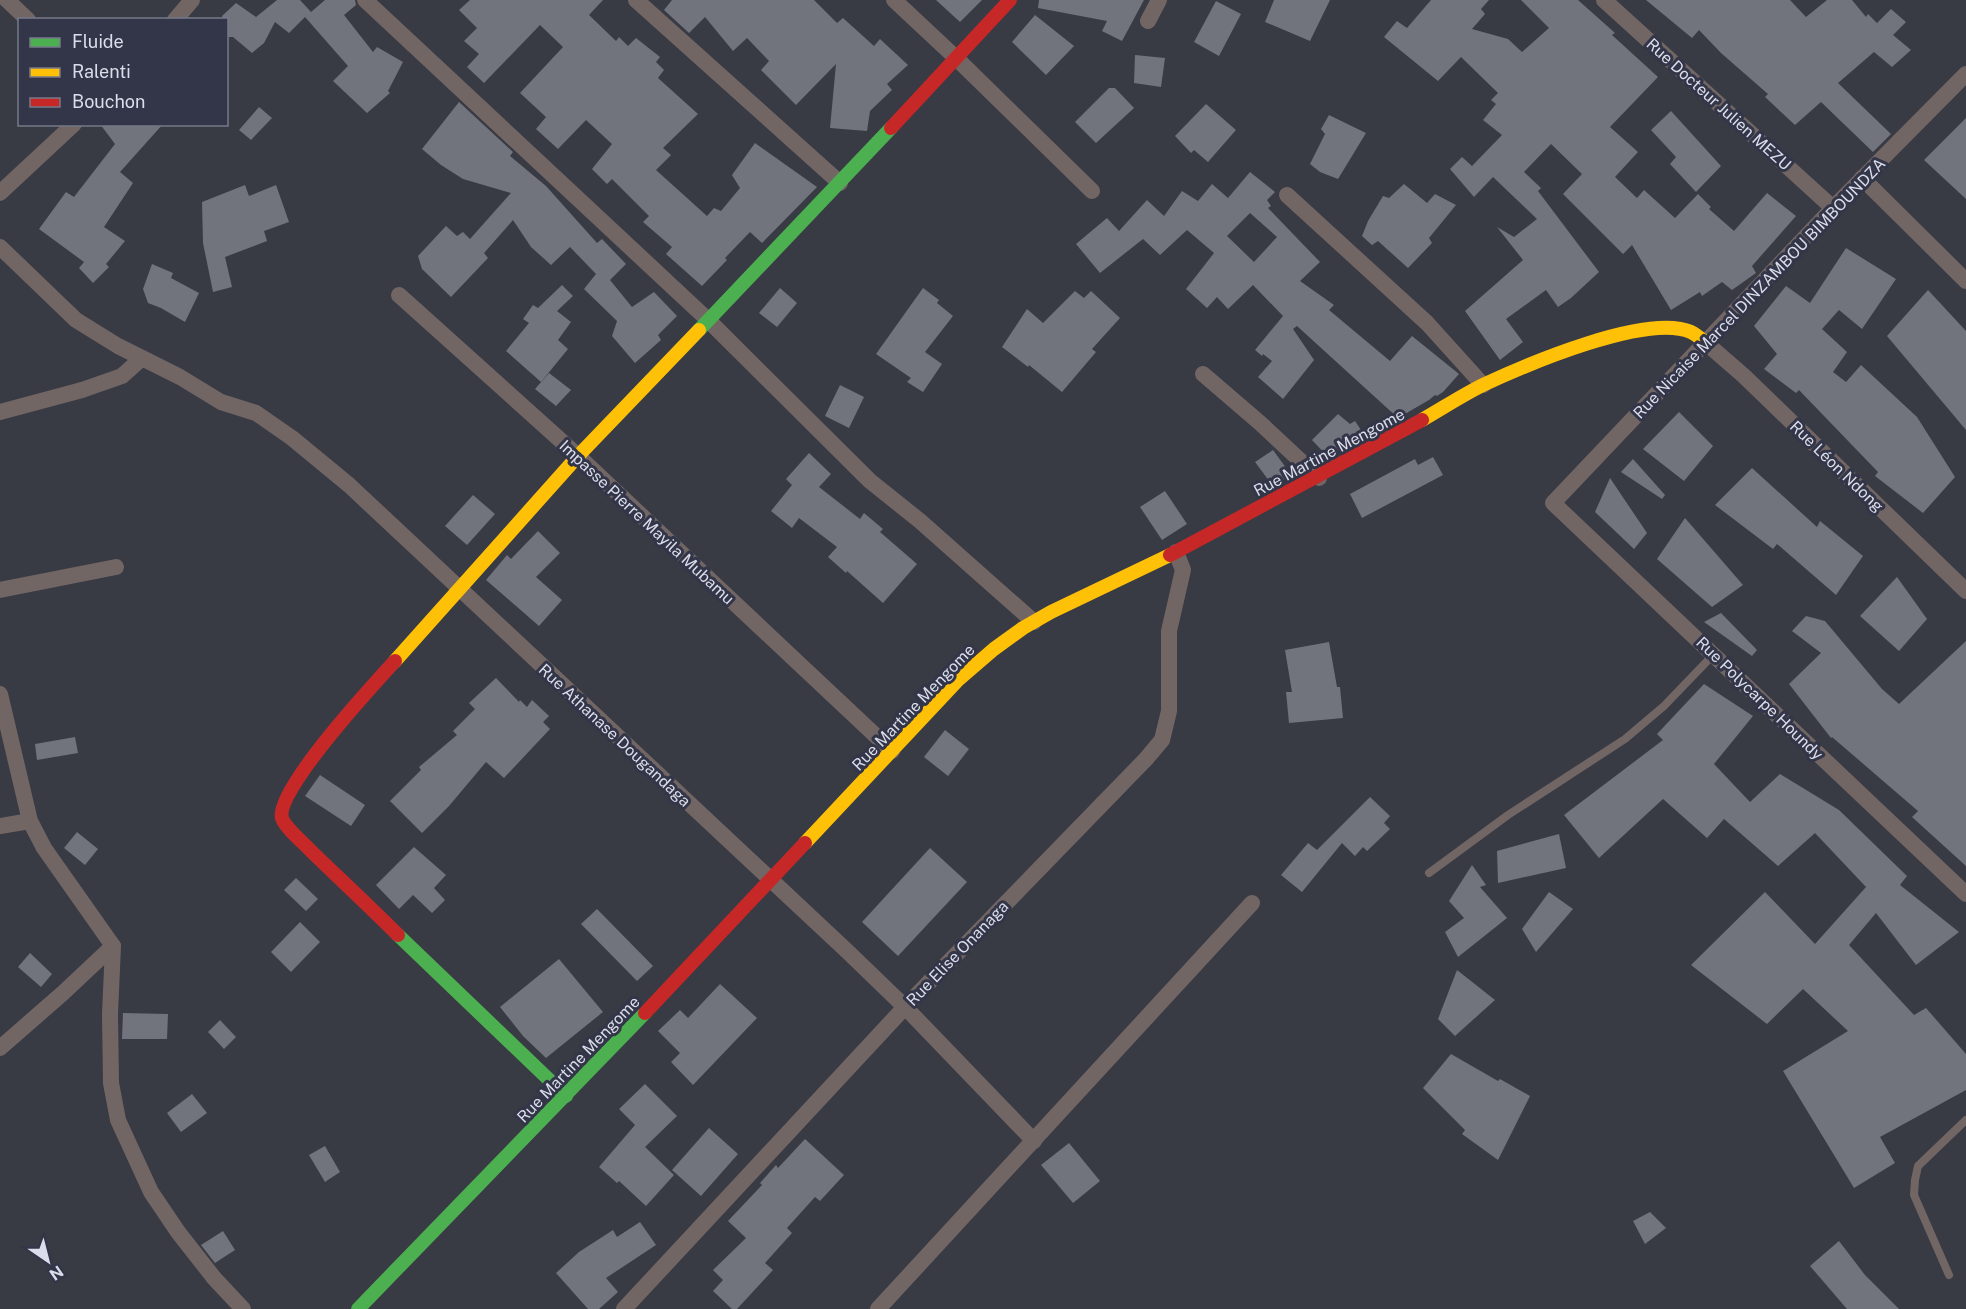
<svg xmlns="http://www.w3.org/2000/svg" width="1966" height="1309" font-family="'Public Sans',sans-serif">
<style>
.building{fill:#72747d;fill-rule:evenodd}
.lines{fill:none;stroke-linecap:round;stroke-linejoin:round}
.lane{stroke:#726664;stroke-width:8}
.street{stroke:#726664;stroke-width:16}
.fast{stroke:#4caf50;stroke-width:14}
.slow{stroke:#ffc107;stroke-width:14}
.jam{stroke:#c62828;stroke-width:14}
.labels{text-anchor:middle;stroke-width:6;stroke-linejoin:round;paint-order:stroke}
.street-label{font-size:16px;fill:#dbddea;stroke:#333649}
</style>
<rect width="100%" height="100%" fill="#383a44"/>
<g class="building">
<polygon points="277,0 300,0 311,12 325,0 355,0 356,5 344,15 373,52 377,47 403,62 388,91 390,93 367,113 333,81 348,66 305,17 289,33 275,22 264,43 252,53 233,37 228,37 226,20 223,20 222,16 236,3 256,17"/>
<polygon points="470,0 603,0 589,15 616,41 619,37 628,46 636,38 660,57 656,62 664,70 658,78 698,114 663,148 671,155 656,170 707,216 714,208 721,211 740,188 732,175 755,143 817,187 762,243 750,232 725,258 727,260 702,286 666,254 672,247 643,222 649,216 612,179 607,184 592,169 612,144 586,120 558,149 536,129 546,117 520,93 563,47 540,25 484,83 467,67 479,54 464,41 477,28 459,10"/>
<polygon points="672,0 814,0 837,23 843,18 874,46 880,39 908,65 887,84 892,90 870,111 867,131 830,128 836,64 796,105 761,70 769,61 747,38 733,51 705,17 689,33 664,10"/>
<polygon points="936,0 982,0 960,22"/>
<polygon points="1039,0 1144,0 1122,41 1102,31 1107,21 1038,8"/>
<polygon points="1274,0 1330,0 1310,41 1265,22"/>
<polygon points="1431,0 1489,0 1481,9 1485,14 1472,29 1508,39 1522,52 1549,28 1521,0 1578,0 1615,33 1612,35 1658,77 1610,127 1638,152 1615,177 1637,198 1644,190 1675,218 1698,194 1711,207 1709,209 1734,231 1767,193 1796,216 1752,266 1756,273 1732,290 1722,282 1702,296 1700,292 1671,310 1632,245 1623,254 1563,194 1582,174 1551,144 1524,172 1541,188 1538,191 1599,272 1571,298 1558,307 1546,290 1506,319 1523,342 1500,360 1465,311 1523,260 1497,227 1514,237 1537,219 1493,177 1474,197 1450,169 1462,157 1472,166 1502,135 1483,120 1496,104 1491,100 1498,93 1461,57 1438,81 1384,37 1397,21 1407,28"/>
<polygon points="1646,0 1790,0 1806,17 1827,0 1852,0 1866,17 1868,14 1877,23 1891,9 1906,22 1893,35 1911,50 1892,67 1874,52 1838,83 1891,134 1873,152 1821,102 1795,125 1765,97 1768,94 1721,53 1699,30 1692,38"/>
<polygon points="1216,1 1241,14 1219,56 1194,42"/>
<polygon points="1035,15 1074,46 1046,75 1012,42"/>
<polygon points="1135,55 1165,58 1161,87 1134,83"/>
<polygon points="1109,88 1115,88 1134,108 1096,143 1075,122"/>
<polygon points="459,102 513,152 510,156 546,186 597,243 602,239 626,264 610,280 632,307 654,292 677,316 658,335 661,340 635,363 612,336 617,321 584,289 596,274 570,247 551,265 531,247 513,220 484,253 488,258 451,297 422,269 418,256 446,226 457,236 463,232 470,239 511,193 463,179 441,165 422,149"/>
<polygon points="1206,104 1236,130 1208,162 1194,150 1191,153 1175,136"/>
<polygon points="259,107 272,118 251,140 239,130"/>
<polygon points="1671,111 1721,166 1696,192 1670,164 1676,157 1651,130"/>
<polygon points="1329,115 1366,133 1338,179 1320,172 1310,164 1325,134 1321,129"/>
<polygon points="1966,118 1966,199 1924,160"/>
<polygon points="100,124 163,124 120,172 133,183 104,227 125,241 106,264 109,267 93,283 79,268 84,262 39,229 66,192 74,197 115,144"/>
<path d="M1250 172 1275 192 1267 200 1271 206 1268 208 1320 262 1300 281 1334 305 1329 310 1390 361 1412 336 1459 374 1443 392 1437 396 1435 395 1429 400 1398 418 1297 326 1293 329 1314 360 1283 399 1258 377 1272 361 1263 354 1262 356 1255 350 1283 316 1253 285 1228 309 1217 297 1207 308 1186 289 1214 253 1187 230 1160 255 1143 239 1100 273 1076 244 1107 218 1119 231 1147 200 1164 216 1182 191 1198 201 1212 184 1228 198ZM1250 213 1277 237 1254 262 1227 236Z"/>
<polygon points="1404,184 1427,203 1435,194 1456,205 1429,238 1432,243 1408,268 1378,241 1372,245 1362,236 1368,221 1383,196 1389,198"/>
<polygon points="245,185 249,196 276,185 289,222 264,231 267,241 225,257 232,287 213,292 203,243 202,202"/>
<polygon points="1846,248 1896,279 1862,329 1839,310 1822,329 1847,352 1833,372 1846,382 1861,365 1917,417 1955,477 1923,513 1875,476 1878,472 1799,390 1796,393 1764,369 1777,354 1754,326 1786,286 1810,303"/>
<polygon points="152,264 173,273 171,278 199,293 185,322 161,308 148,303 143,289"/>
<polygon points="562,285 573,296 557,311 571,322 558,340 568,349 541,382 506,351 529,323 523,319 533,305 538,308"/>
<polygon points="780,288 797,303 777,327 759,313"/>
<polygon points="923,288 939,300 937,303 953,316 925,352 942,364 923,392 907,382 911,378 876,354"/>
<polygon points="1928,290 1966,331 1966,430 1887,336"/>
<polygon points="1075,291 1084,298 1091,291 1120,318 1092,349 1096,352 1062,392 1029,365 1028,367 1002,347 1027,309 1043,323"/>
<polygon points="549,373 571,390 556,406 535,389"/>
<polygon points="840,385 864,397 849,428 825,416"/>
<polygon points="1679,412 1713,446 1684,481 1643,449"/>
<polygon points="1338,414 1350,424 1355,421 1365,436 1328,457 1312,440"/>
<polygon points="1273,450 1292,476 1273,486 1255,462"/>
<polygon points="809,453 831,474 819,487 860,519 864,513 883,529 880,532 917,564 883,603 847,571 846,573 828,557 837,547 799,518 792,528 771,511 792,485 786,479"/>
<polygon points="1433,457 1443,475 1362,518 1350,494 1415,459 1418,465"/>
<polygon points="1633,459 1665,495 1662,499 1621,472"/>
<polygon points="1752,468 1817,527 1820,521 1863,556 1836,595 1777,544 1773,549 1715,505"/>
<polygon points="1610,478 1647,533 1634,549 1595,512"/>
<polygon points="1165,491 1187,524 1162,540 1140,507"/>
<polygon points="473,495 495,514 467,545 445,526"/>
<polygon points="1685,518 1743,585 1712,607 1657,559"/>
<polygon points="538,531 560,553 536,577 562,600 539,626 486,580 507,555 511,559"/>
<polygon points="1897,577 1927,619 1899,651 1860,616"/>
<polygon points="1721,613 1757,650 1752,656 1704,622"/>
<polygon points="1806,616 1825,621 1882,689 1899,704 1966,641 1966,866 1912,817 1918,811 1832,737 1831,738 1789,684 1821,653 1792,631"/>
<polygon points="1329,642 1337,687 1340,687 1343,718 1289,723 1286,692 1292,692 1285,650"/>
<polygon points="496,678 519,702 520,700 527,707 532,700 549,716 543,722 550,729 504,778 486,762 449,806 422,833 390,801 421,770 419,767 457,735 453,731 475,709 469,703"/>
<polygon points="1704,684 1753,716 1714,764 1750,802 1780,774 1839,810 1907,876 1900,885 1959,932 1916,965 1876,913 1849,945 1914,1015 1926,1008 1966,1054 1966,1090 1880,1137 1895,1163 1854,1188 1783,1071 1848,1031 1803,989 1767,1024 1691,965 1765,892 1815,944 1866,887 1815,833 1778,866 1724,819 1707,838 1663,799 1599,858 1564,815 1663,740 1657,734"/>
<polygon points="945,730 969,749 948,776 924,757"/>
<polygon points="75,737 78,753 37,760 35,744"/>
<polygon points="320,775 365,805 351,826 305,796"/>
<polygon points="1370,797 1390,816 1384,823 1390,829 1367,851 1363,847 1355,856 1342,843 1302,892 1281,875 1308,843 1317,850"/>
<polygon points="77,832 98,849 85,865 64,848"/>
<polygon points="1559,834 1566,868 1498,883 1497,851"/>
<polygon points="414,847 446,875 434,888 445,900 432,913 413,895 399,909 376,885"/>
<polygon points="930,848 967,882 898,956 862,922"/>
<polygon points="1472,865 1486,885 1480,887 1507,918 1458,957 1445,932 1464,918 1449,901"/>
<polygon points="296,878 318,899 306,911 284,890"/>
<polygon points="1549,892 1573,909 1536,952 1522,929"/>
<polygon points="597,909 653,966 637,981 581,924"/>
<polygon points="300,922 320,942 291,972 271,952"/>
<polygon points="30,953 52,974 41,987 18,967"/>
<polygon points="559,959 603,1012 546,1058 523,1036 500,1007"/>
<polygon points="1457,970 1495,1000 1455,1036 1438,1019"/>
<polygon points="720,984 757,1018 693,1085 671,1062 680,1053 658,1031 680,1010 688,1018"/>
<polygon points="123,1013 168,1014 167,1039 122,1039"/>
<polygon points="220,1020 236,1037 224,1049 208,1032"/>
<polygon points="1451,1054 1498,1081 1500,1079 1530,1096 1498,1160 1462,1134 1465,1130 1423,1088"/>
<polygon points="645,1084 677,1116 645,1147 674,1175 646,1206 619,1181 617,1183 599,1167 635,1125 619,1109"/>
<polygon points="192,1094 207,1113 181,1132 167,1113"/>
<polygon points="709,1128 738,1154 701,1196 672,1170"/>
<polygon points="805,1139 844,1175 820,1201 815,1197 787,1228 792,1233 765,1263 773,1270 737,1309 732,1309 713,1291 723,1280 713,1270 746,1238 728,1221 762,1185 760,1183 776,1165 778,1168"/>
<polygon points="1069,1143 1100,1181 1073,1203 1041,1165"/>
<polygon points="325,1146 340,1172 325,1182 309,1155"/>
<polygon points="1650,1212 1666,1228 1645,1244 1633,1221"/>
<polygon points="640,1222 656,1245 606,1278 618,1292 599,1309 588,1309 556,1273 579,1252 613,1230 617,1237"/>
<polygon points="223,1231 235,1250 215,1263 201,1245"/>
<polygon points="1839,1241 1865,1275 1899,1309 1847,1309 1810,1266"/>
</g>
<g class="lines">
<g class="lane">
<polyline points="1429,873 1508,815 1625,739 1664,706 1714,654"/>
<polyline points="1949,1275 1914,1195 1915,1180 1918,1166 1966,1120"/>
</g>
<g class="street">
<polyline points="7,0 28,20"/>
<polyline points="365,0 708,320 870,481 920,521 1034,622"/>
<polyline points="636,0 840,183"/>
<polyline points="894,0 955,57 1092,191"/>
<polyline points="1604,0 1833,208"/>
<polyline points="175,20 192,0"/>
<polyline points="1148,21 1159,0"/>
<polyline points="1966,74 1833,208 1553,503 1966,894"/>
<polyline points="1862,178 1966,281"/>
<polyline points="0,193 74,124"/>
<polyline points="1287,195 1427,323 1483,385"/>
<polyline points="0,247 76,320 118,346 180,377 221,402 256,413 292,438 349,485 847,951 905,1007 1034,1141"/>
<polyline points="399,295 578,456 892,751"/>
<polyline points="1706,343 1744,376 1966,591"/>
<polyline points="1203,374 1260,423 1319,478"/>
<polyline points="0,412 82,390 122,376 142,358"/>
<polyline points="0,590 116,567"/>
<polyline points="0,694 30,821 44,848 113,946 110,1014 111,1083 118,1120 151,1192 178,1232 214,1278 243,1309"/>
<polyline points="0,826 30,821"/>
<polyline points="0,1048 63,993 113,946"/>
<polyline points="624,1309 905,1007 1146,759 1162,740 1169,711 1169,631 1183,570 1176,552"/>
<polyline points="878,1309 1252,903"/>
</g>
<g class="fast">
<polyline points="699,330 891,128"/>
<polyline points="398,935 566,1096"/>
<polyline points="358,1309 645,1013"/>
</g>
<g class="slow">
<path d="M1422 420C1443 408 1464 394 1485 384 1528 364 1647 313 1691 332 1697 335 1701 339 1706 343"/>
<polyline points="395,661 578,456 699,330"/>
<polyline points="805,843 958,680 994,649 1023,628 1051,612 1170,555"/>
</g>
<g class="jam">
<polyline points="891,128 1010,0"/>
<polyline points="1170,555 1422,420"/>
<path d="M395 661C374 684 274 792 282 818 285 828 305 844 312 852 341 880 370 907 398 935"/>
<polyline points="645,1013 805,843"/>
</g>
</g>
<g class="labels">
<g class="street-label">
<text transform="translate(1719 104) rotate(42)" y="6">Rue Docteur Julien MEZU</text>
<text transform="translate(1759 288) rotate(-46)" y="6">Rue Nicaise Marcel DINZAMBOU BIMBOUNDZA</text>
<text transform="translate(1329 452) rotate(-28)" y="6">Rue Martine Mengome</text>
<text transform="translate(1837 466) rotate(44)" y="6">Rue Léon Ndong</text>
<text transform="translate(647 522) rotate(43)" y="6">Impasse Pierre Mayila Mubamu</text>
<text transform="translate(1760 698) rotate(44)" y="6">Rue Polycarpe Houndy</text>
<text transform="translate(913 707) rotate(-46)" y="6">Rue Martine Mengome</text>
<text transform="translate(615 735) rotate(43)" y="6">Rue Athanase Dougandaga</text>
<text transform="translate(957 953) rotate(-46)" y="6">Rue Elise Onanaga</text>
<text transform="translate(578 1059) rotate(-46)" y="6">Rue Martine Mengome</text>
</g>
</g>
<rect x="18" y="18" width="210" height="108" fill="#333649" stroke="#767989" stroke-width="1.5"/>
<rect x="30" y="38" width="30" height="9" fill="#4caf50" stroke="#767989" stroke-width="1.5"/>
<text x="72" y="48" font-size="18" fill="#dbddea">Fluide</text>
<rect x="30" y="68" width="30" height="9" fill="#ffc107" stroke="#767989" stroke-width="1.5"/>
<text x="72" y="78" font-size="18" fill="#dbddea">Ralenti</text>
<rect x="30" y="98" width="30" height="9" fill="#c62828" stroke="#767989" stroke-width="1.5"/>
<text x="72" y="108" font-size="18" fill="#dbddea">Bouchon</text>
<g transform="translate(48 1261) rotate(145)" stroke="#333649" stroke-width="4.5" paint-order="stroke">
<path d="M0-4.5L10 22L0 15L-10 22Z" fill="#dbddea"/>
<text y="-9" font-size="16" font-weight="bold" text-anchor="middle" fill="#dbddea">N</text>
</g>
</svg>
